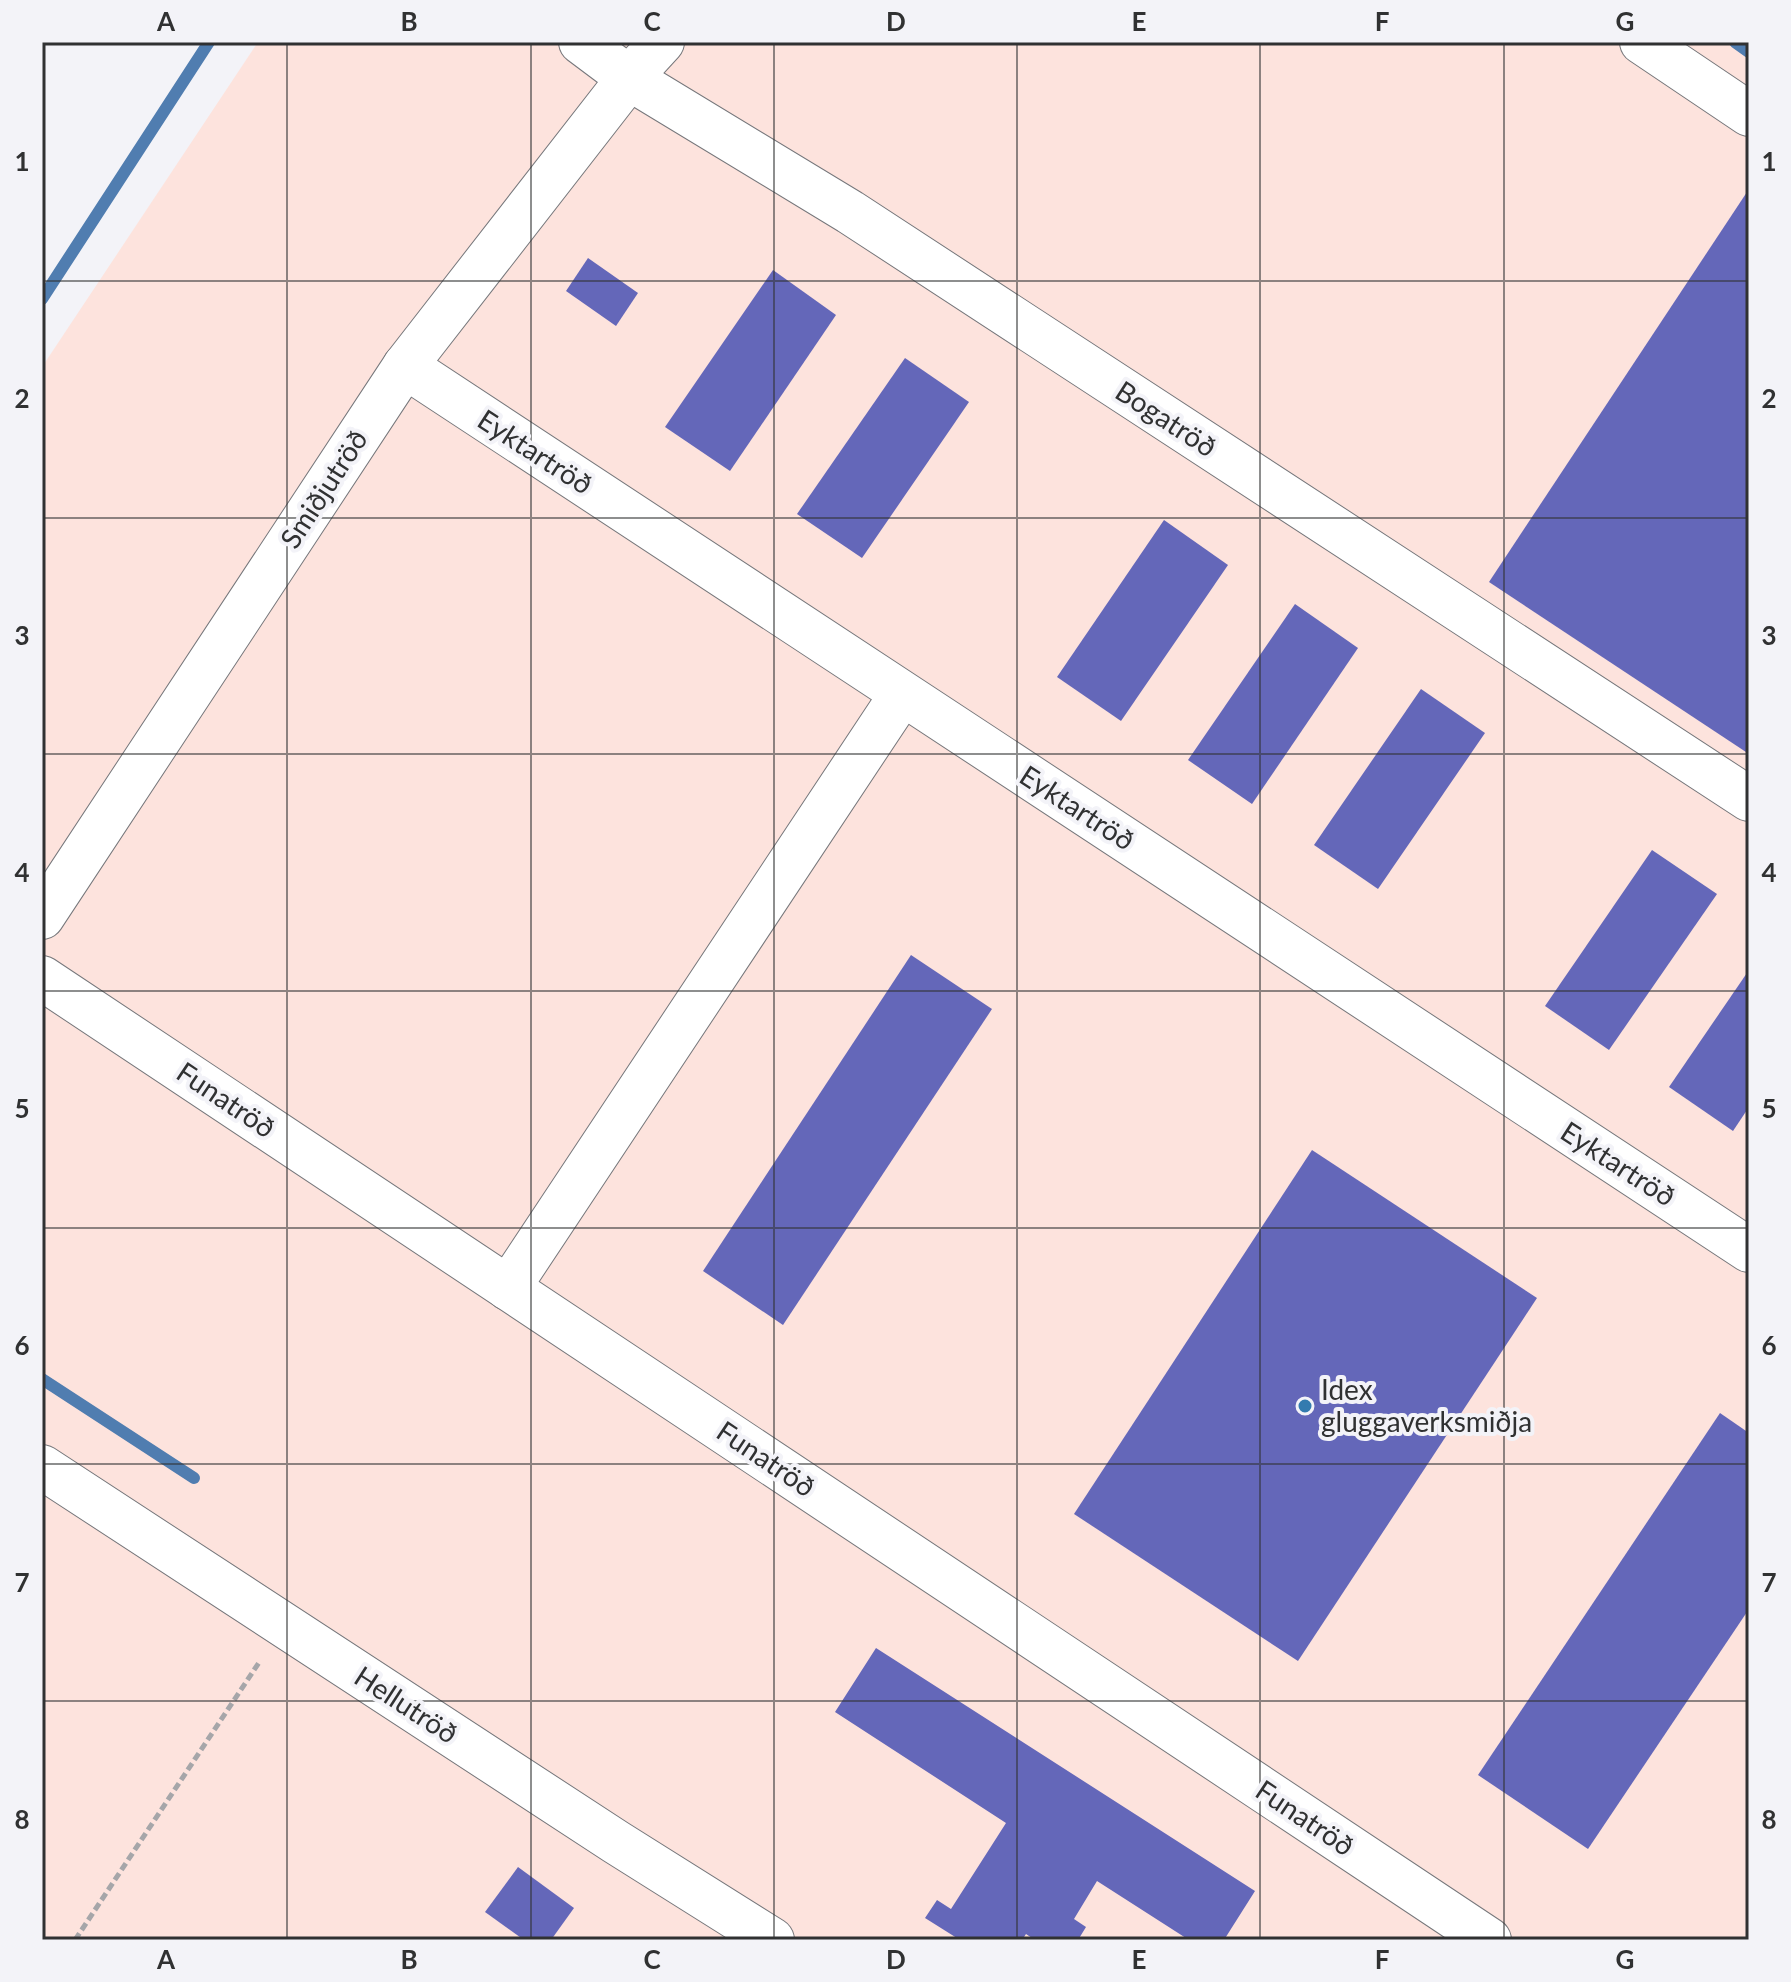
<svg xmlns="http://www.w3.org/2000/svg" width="1791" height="1982" font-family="Lato,sans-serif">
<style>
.industrial{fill:#fde3dd}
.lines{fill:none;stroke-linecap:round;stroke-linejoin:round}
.stream{stroke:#507db0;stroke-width:12}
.building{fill:#6467b9}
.minor-casing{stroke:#76777b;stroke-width:46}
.path{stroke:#a6a6a9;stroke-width:5;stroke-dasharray:8 4;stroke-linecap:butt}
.minor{stroke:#fff;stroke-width:44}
.grid{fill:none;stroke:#303132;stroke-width:2;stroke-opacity:0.55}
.poi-dot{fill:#337baf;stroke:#f3f3f8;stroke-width:3}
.labels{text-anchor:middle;stroke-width:8;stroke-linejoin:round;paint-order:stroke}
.street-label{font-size:28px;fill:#303132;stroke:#f3f3f8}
.poi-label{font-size:28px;fill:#303132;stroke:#f3f3f8;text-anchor:start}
.neatline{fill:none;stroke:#303132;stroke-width:3}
.grid-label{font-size:26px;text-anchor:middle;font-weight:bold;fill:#303132}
</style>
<rect width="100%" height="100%" fill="#f3f3f8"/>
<polygon class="industrial" points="258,42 1749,42 1749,1940 42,1940 42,367"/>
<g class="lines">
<g class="stream">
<polyline points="1735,42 1749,52"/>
<polyline points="42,299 209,42"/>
<polyline points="42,1379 194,1478"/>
</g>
</g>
<g class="building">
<polygon points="1749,189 1749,754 1489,582"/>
<polygon points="588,258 638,293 616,326 566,291"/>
<polygon points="773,270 836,315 730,471 665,427"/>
<polygon points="905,358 969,402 862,558 797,514"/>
<polygon points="1164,520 1228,565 1121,721 1057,677"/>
<polygon points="1295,604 1358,648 1252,804 1188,760"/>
<polygon points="1421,689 1485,733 1378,889 1314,845"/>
<polygon points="1652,850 1717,894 1609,1050 1545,1006"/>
<polygon points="911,955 992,1009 783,1325 703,1271"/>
<polygon points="1749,970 1749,1107 1733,1131 1669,1087"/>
<polygon points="1312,1150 1537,1298 1298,1661 1074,1514"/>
<polygon points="1720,1413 1749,1433 1749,1609 1588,1849 1478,1775"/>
<polygon points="876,1648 1255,1891 1224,1940 1189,1940 1097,1881 1074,1919 1086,1927 1078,1940 1067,1940 1062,1937 1060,1940 1035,1940 1026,1934 1022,1940 960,1940 925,1918 937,1900 951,1909 1006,1823 835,1712"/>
<polygon points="518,1867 574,1908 551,1940 524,1940 485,1912"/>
</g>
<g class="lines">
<defs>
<g id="minor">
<polyline points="581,42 629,78 850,212 1749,799"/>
<polyline points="1642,42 1749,114"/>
<polyline points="405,366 1749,1250"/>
<polyline points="42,917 405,366 629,78 662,42"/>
<polyline points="42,978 1489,1940"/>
<polyline points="508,1288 902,694"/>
<polyline points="42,1467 616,1842 772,1940"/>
</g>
</defs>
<use href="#minor" class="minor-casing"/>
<polyline class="path" points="75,1940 260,1661"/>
<use href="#minor" class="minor"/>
</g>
<path class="grid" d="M287 42V1940M531 42V1940M774 42V1940M1017 42V1940M1260 42V1940M1504 42V1940M42 281H1749M42 518H1749M42 754H1749M42 991H1749M42 1228H1749M42 1464H1749M42 1701H1749"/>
<circle class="poi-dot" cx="1305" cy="1406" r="8"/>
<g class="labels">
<g class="street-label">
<text transform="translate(1166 419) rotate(33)" y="10">Bogatröð</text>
<text transform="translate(535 452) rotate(33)" y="10">Eyktartröð</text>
<text transform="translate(324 489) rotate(-57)" y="10">Smiðjutröð</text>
<text transform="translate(1077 808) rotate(33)" y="10">Eyktartröð</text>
<text transform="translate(226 1100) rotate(34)" y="10">Funatröð</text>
<text transform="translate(1618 1164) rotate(33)" y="10">Eyktartröð</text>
<text transform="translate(766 1459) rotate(34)" y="10">Funatröð</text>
<text transform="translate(406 1705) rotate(33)" y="10">Hellutröð</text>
<text transform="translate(1305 1818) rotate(34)" y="10">Funatröð</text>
</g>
<g class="poi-label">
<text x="1321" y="1400">Idex<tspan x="1321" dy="32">gluggaverksmiðja</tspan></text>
</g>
</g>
<rect width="1791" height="1982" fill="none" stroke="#f3f3f8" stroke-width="88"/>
<rect x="44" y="44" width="1703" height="1894" class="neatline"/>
<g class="grid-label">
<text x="166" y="31">A</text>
<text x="409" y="31">B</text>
<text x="652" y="31">C</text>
<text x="896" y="31">D</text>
<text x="1139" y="31">E</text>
<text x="1382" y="31">F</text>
<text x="1625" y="31">G</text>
<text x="22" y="171">1</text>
<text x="1769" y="171">1</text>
<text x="22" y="408">2</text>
<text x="1769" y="408">2</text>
<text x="22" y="645">3</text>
<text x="1769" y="645">3</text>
<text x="22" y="882">4</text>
<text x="1769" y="882">4</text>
<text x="22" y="1118">5</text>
<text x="1769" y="1118">5</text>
<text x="22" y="1355">6</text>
<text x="1769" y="1355">6</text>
<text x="22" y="1592">7</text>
<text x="1769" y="1592">7</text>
<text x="22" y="1829">8</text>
<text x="1769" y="1829">8</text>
<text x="166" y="1969">A</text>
<text x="409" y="1969">B</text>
<text x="652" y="1969">C</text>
<text x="896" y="1969">D</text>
<text x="1139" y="1969">E</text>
<text x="1382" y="1969">F</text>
<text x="1625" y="1969">G</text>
</g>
</svg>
